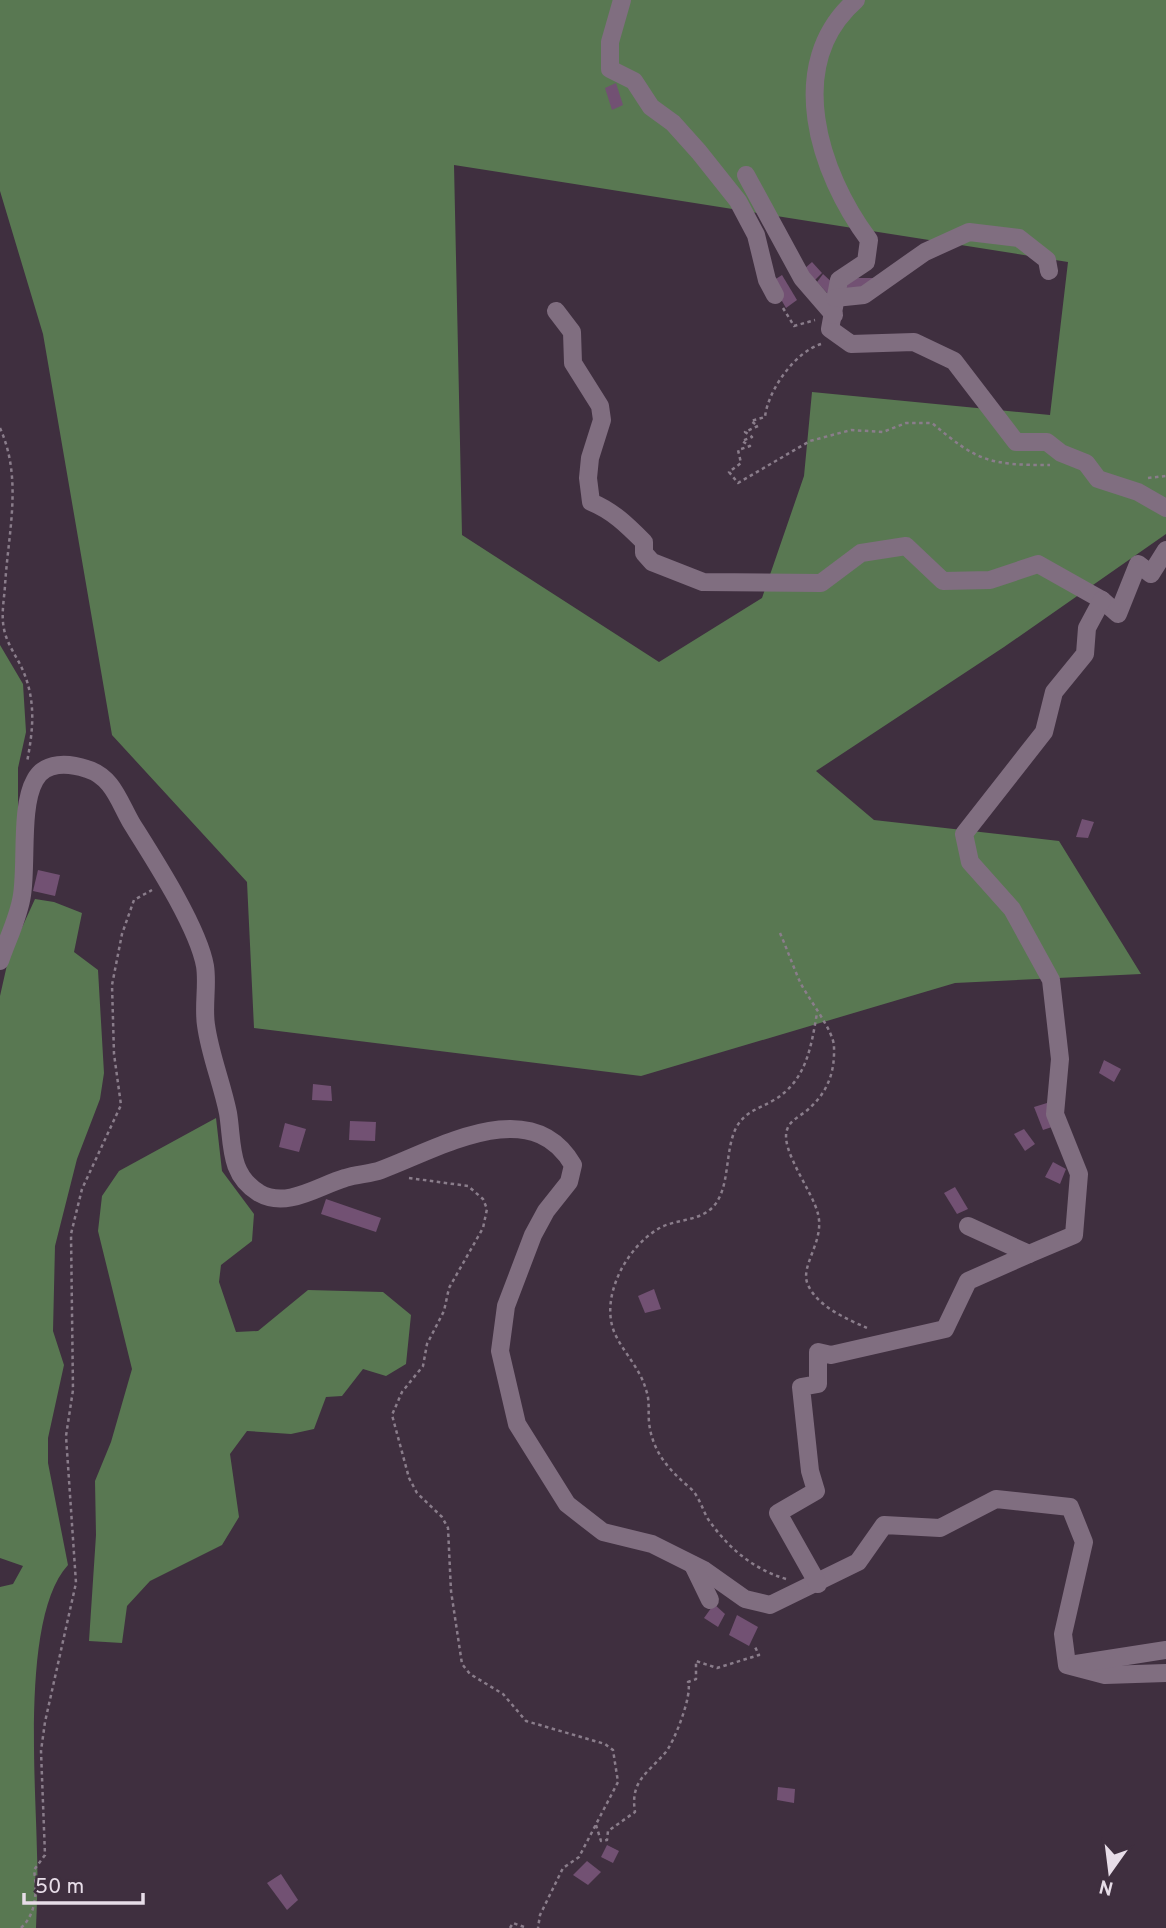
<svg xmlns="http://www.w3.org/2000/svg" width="1166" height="1928" font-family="Overpass,sans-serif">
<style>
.forest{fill:#597852;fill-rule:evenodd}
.building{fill:#725173}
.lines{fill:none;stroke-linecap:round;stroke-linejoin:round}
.path{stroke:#8a7d8b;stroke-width:2.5;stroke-dasharray:3.5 3.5;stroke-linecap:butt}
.minor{stroke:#806e80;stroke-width:18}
</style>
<rect width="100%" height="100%" fill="#3f2f3f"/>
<g class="forest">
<path d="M0 0H1166V534L1004 647 816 771 874 820 1059 841 1141 974 955 983 641 1076 254 1028 247 882 112 735 43 334 0 191ZM454 165 1068 262 1050 415 812 392 804 476 762 598 659 662 462 535Z"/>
<polygon points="0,645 23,684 26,732 18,768 18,867 11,917 0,939"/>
<path d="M35 899 54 902 82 913 74 952 98 970 104 1073 100 1099 77 1159 55 1246 53 1331 64 1365 48 1438V1463L68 1565C21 1616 36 1784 37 1853 38 1878 37 1903 36 1928H0V1587L13 1584 23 1566 0 1558V996L9 956Z"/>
<polygon points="216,1118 222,1171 254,1214 252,1241 221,1265 219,1282 236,1332 258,1331 308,1290 383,1292 411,1315 406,1364 386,1376 363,1369 342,1396 326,1397 314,1429 291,1434 247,1431 230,1454 239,1517 222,1545 150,1581 127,1606 122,1643 89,1641 96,1535 95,1481 111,1442 132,1369 98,1231 102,1196 119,1171"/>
</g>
<g class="building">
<polygon points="616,83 623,105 612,110 605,88"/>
<polygon points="812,262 822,273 814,281 804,269"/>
<polygon points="823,274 836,286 829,295 817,282"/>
<polygon points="782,275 797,300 786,308 771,282"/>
<polygon points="858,278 877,278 877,286 845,293 843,280"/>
<polygon points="1082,819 1094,822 1088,838 1076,837"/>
<polygon points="38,870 60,875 55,896 33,891"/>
<polygon points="1104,1060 1121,1069 1114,1082 1099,1073"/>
<polygon points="313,1084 331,1086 332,1101 312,1100"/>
<polygon points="1047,1103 1055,1126 1043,1130 1034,1107"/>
<polygon points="350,1121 376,1122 375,1141 349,1140"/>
<polygon points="285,1123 306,1129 299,1152 279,1147"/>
<polygon points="1024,1129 1035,1144 1025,1151 1014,1134"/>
<polygon points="1053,1162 1066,1169 1060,1184 1045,1177"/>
<polygon points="955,1187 968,1209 957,1214 944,1193"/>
<polygon points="326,1199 381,1218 376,1232 321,1214"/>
<polygon points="654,1289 661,1309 645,1313 638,1296"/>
<polygon points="714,1604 725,1614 718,1627 704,1618"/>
<polygon points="737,1615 758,1627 749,1646 729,1635"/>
<polygon points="778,1787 795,1789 794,1803 777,1800"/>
<polygon points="607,1845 619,1851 613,1863 601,1857"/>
<polygon points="587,1861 601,1872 588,1885 573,1875"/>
<polygon points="281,1874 298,1900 287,1910 267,1883"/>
</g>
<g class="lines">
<g class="path">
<polyline points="783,308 794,326 815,320"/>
<path d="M821 344C795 352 768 390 765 417L751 421 758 426 745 432 752 437 742 441 750 446 738 450 741 463 729 472 738 483 810 441 851 430 883 432 906 423H932C978 462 990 465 1050 465"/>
<path d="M0 428C23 479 8 533 5 586 4 600 1 615 4 629 7 645 18 658 24 673 36 703 33 731 27 762"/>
<polyline points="1148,478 1166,476"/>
<path d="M780 933C787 949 793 966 800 982 809 1000 834 1031 834 1047 835 1075 826 1095 805 1112 798 1117 789 1122 787 1130 780 1150 813 1192 818 1214 825 1242 799 1266 808 1285 818 1307 847 1319 867 1328"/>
<polyline points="409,1178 468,1186 483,1199 487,1209 483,1228 449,1288 444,1311 427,1344 423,1366 402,1392 392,1415 409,1478 417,1493 442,1517 448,1528 451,1591 462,1664 470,1674 503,1694 526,1721 605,1744 613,1750 618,1782 579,1857 563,1868 540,1915 538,1928"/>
<path d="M786 1579C753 1569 728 1548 708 1519 702 1509 699 1495 689 1487 668 1469 652 1451 649 1422 648 1411 650 1400 646 1390 641 1370 624 1353 615 1334 599 1298 626 1248 658 1229 674 1219 697 1222 712 1208 731 1189 724 1152 736 1128 745 1111 759 1109 774 1100 806 1081 811 1048 817 1013"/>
<path d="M596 1825 601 1841 607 1840 608 1831 635 1812C630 1781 647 1774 665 1753 674 1743 693 1694 688 1682L696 1679V1661L717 1668 759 1655 755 1647"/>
<path d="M21 1928C37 1913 37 1890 34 1870L45 1855 41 1751 45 1722 76 1583 66 1436 73 1390 71 1234 82 1189 121 1105 114 1054 112 985 122 934 134 900 152 890"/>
<polyline points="510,1928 513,1923 527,1928"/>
</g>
<g class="minor">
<polyline points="622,0 610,42 610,69 634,81 651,107 673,123 699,152 738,201 756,235 767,280 775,295"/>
<path d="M856 0C783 64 819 173 869 240L866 262 839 280 830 329 851 344 914 342 954 361 1016 442H1047L1061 453 1086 463 1098 479 1138 492 1166 508"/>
<polyline points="746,175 802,278 834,315"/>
<polyline points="835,298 864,295 925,252 969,232 1019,238 1047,260 1049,271"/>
<path d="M556 311 572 332 573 363 600 406 602 420 590 458 588 478 591 502C613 511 627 525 644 542V553L652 562 703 582 821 583 861 553 906 546 943 581 990 580 1038 564 1102 600 1118 614 1138 564 1151 574 1166 550"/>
<path d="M0 961C7 940 19 917 22 895 27 863 20 806 35 780 45 761 69 763 87 769 113 777 119 802 132 824 154 859 198 927 205 966 208 985 203 1006 206 1025 210 1055 222 1083 228 1113 233 1143 228 1174 259 1193 287 1209 318 1186 345 1178 357 1174 370 1174 381 1170 438 1149 531 1092 573 1165L569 1182 546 1211 533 1235 506 1306 500 1351 517 1424 567 1504 603 1532 652 1544 704 1570 745 1599 770 1605 858 1562 884 1525 940 1528 996 1499 1070 1507 1084 1542 1063 1634 1067 1665 1105 1675 1166 1673"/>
<polyline points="968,1226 1029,1254 1074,1235 1079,1174 1055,1114 1060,1059 1051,980 1012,909 970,862 964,834 1044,732 1054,692 1085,654 1087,628 1102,600"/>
<polyline points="693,1565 710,1600"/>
<polyline points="818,1584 778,1513 816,1491 810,1471 801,1387 818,1384 818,1352 831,1355 945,1329 968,1281 1029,1254"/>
<polyline points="1076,1664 1166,1650"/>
</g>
</g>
<g transform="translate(1110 1872) rotate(194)" stroke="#3f2f3f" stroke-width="5" paint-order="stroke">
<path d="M0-5L12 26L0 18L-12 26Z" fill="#e7dde8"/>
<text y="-10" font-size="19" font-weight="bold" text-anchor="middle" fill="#e7dde8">N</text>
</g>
<path d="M24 1893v10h119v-10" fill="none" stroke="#e7dde8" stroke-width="3.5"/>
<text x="35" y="1893" font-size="21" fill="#e7dde8" stroke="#3f2f3f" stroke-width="5" paint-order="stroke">50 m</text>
</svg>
